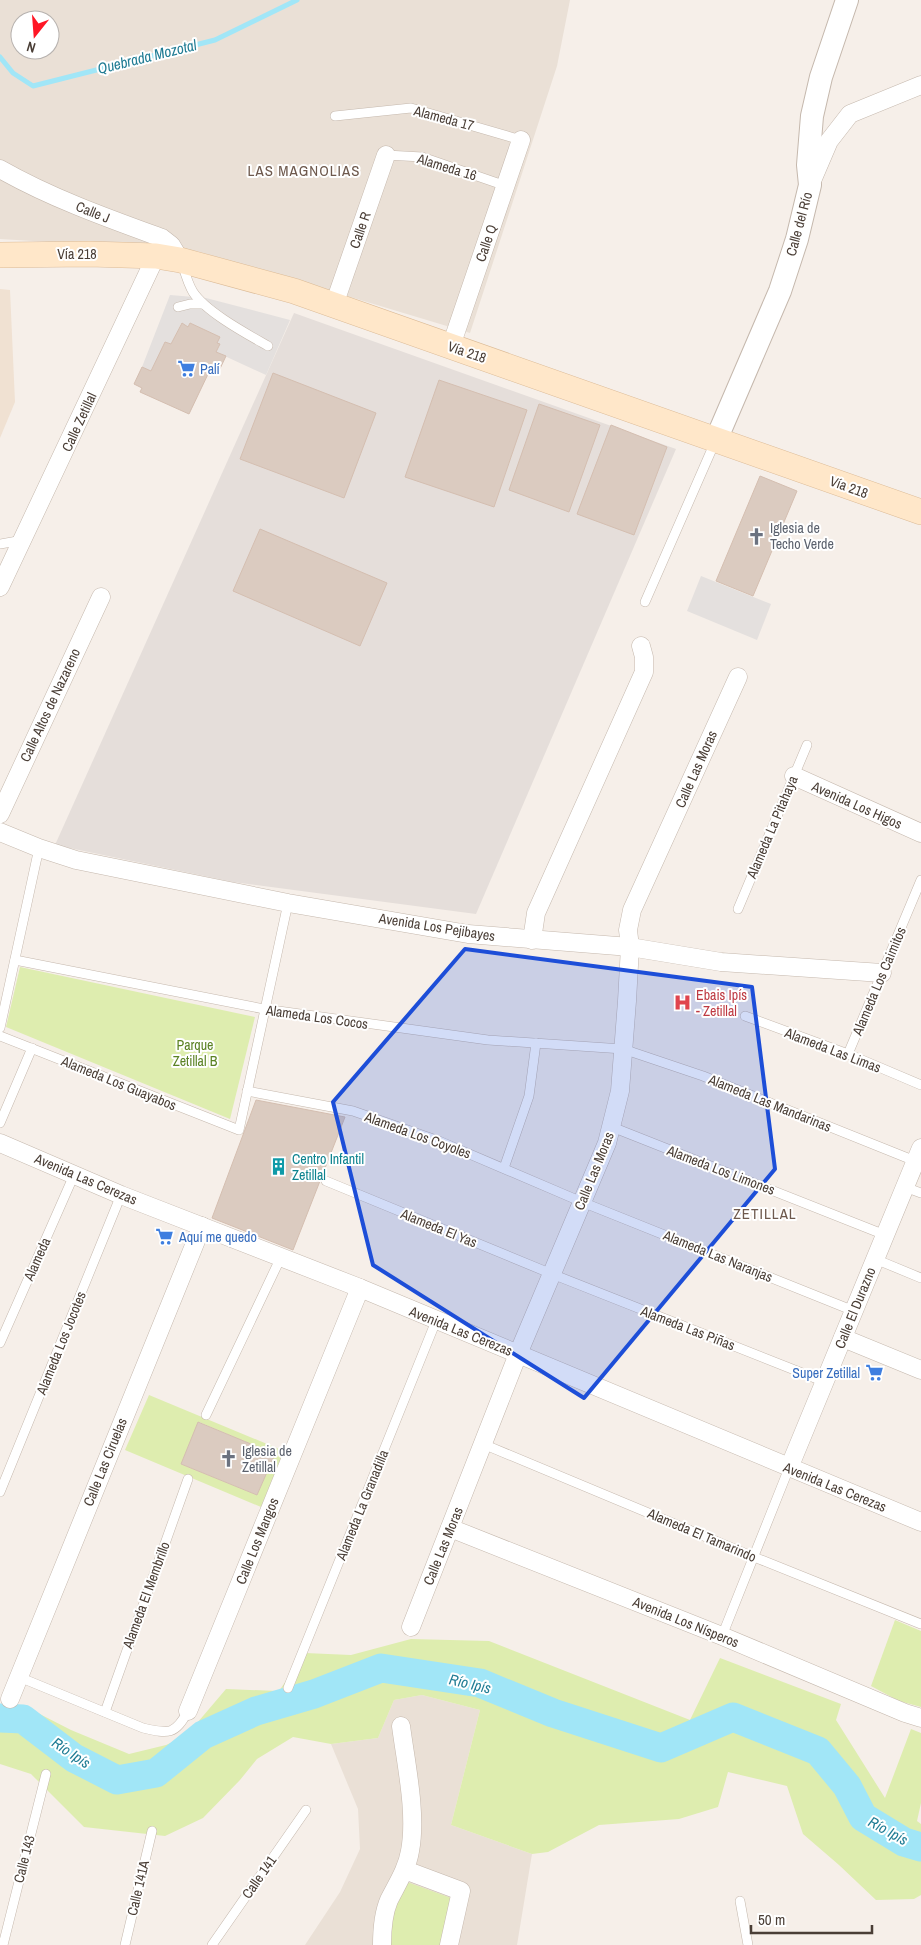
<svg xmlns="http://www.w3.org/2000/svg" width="921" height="1945" font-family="'Archivo Narrow',sans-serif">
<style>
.residential{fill:#eae0d6;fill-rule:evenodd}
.industrial{fill:#e5deda}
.education{fill:#f0e1d2}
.green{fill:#deedaf;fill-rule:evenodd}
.parking{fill:#e4e0de}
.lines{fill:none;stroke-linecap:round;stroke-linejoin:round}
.stream{stroke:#a1e6f7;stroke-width:5}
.river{stroke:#a1e6f7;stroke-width:29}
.building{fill:#dbcbc0;stroke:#d4beb0}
.service-casing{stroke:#c5b8ad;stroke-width:10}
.minor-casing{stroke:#c5b8ad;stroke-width:19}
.tertiary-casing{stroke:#c5b8ad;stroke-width:24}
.secondary-casing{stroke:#dcbb97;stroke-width:26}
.service{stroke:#fff;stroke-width:9}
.minor{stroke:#fff;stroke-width:18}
.tertiary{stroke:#fff;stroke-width:22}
.secondary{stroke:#ffe7c9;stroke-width:25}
.marked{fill:#1d4ed8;fill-opacity:0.2;stroke:#1d4ed8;stroke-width:4;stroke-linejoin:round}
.labels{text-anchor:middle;stroke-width:4;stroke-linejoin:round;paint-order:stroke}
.street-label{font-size:14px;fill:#4a3e36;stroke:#fff}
.shop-label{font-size:14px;fill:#366cbe;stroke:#fff;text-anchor:start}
.worship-label{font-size:14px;fill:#5b616d;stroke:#fff;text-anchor:start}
.health-label{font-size:14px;fill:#be3a42;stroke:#fff;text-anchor:start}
.park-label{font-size:14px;fill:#5b8224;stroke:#fff}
.culture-label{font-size:14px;fill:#0d838f;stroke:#fff;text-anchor:start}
.water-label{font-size:15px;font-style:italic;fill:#207c94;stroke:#fff}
.neighbourhood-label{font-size:15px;letter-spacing:1px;fill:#6e594d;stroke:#fff}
</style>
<rect width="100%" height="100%" fill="#f6efe9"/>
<g class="residential">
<path d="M0 0H570L557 66 470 333 197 251 0 239ZM20 20H50V50H20Z"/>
<polygon points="422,1695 480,1710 451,1825 532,1854 517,1945 305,1945 340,1892 360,1849 358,1809 331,1744 378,1738 394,1700"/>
</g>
<polygon class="industrial" points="294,313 676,449 476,914 233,882 55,845"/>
<polygon class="education" points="0,289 10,290 15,402 0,438"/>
<g class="green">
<polygon points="20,967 255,1017 230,1119 6,1027"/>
<path d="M149 1395 284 1451 261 1507 125 1450ZM199 1422 274 1454 257 1495 181 1464Z"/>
<polygon points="895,1620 921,1631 921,1707 899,1701 871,1686"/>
<polygon points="411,1639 489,1641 690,1720 720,1658 841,1704 836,1720 885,1798 911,1729 921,1733 921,1803 917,1821 921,1824 921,1895 914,1899 876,1900 839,1865 803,1834 787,1786 728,1772 718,1807 679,1819 599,1825 548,1852 532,1854 451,1825 480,1710 422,1695 394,1700 378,1738 331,1744 293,1737 257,1759 240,1780 203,1818 165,1836 84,1827 31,1774 0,1764 0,1706 24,1706 71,1730 129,1754 166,1745 186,1736 226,1689 279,1691 305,1653 351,1655"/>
<polygon points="407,1882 454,1899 444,1945 390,1945 393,1909"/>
</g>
<g class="parking">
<polygon points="170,295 206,298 290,320 266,375 216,352 220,345 217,343 220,337 190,323 188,327 181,324 171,344 165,342 151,371 142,367"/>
<polygon points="701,576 771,604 757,640 687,611"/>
</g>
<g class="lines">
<polyline class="stream" points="0,57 13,73 33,86 215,40 297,0"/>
<polyline class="river" points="0,1718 23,1719 74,1758 117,1780 156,1773 203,1735 256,1711 314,1694 381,1668 480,1683 553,1713 661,1748 733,1717 818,1751 847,1786 863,1817 904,1842 921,1847"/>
</g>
<g class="building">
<polygon points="182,323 188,327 190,323 220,337 217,343 220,344 216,352 226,356 217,375 209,372 189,414 140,392 142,388 134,384 142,367 151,371 165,342 171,344"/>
<polygon points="273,373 376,413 344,498 240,459"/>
<polygon points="439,380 527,410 494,507 405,477"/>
<polygon points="539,404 600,425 569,512 509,490"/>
<polygon points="611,425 667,447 634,535 577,514"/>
<polygon points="760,476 797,491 753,596 716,581"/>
<polygon points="260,529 387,583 360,646 233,591"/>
<polygon points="256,1100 345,1117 293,1250 212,1218"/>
<polygon points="198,1422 275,1454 257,1495 181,1464"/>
</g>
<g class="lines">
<defs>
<g id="service">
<polyline points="335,116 411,108 521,140"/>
<polyline points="386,155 422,157 506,186"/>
<path d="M182 263C185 273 188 284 193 292 206 312 247 334 268 346"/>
<polyline points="178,307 190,304 202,304"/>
<polyline points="0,544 23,540"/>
<polyline points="645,602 715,442"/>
<polyline points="738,909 807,745"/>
<polyline points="15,960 264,1009 488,1040 623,1049 703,1076 915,1161"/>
<polyline points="745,1016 848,1054 921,1085"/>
<polyline points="0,1028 39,848"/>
<polyline points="0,1036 239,1130 288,903"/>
<polyline points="848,1054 921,880"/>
<polyline points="247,1091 353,1111 439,1141 582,1202 854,1311"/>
<polyline points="0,1123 32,1048"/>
<polyline points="612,1127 885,1235"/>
<polyline points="504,1168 529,1096 536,1043"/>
<polyline points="326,1181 552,1274 825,1382"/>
<polyline points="905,1187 921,1193"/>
<polyline points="875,1259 921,1278"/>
<polyline points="0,1343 74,1175"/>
<polyline points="206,1415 281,1257"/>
<polyline points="483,1444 754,1557 921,1624"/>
<polyline points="0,1492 121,1195"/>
<polyline points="722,1636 789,1468"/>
<path d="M19 1677 143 1728C169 1734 175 1735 188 1711"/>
<polyline points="288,1688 436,1321"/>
<polyline points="105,1712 188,1479"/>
<polyline points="740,1901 748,1945"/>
<polyline points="3,1945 46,1774"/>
<polyline points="125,1945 152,1831"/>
<polyline points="212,1945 306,1810"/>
</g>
<g id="minor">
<path d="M0 169C51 198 107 218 162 238L171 245 180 260"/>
<polyline points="811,183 829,141 850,114 921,85"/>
<polyline points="334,305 386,155"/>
<polyline points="451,346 521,140"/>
<polyline points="0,587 156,256"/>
<polyline points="794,776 921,833"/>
<polyline points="0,814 101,597"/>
<polyline points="0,832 39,848 76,860 288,903 468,934 630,947 721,962 882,973"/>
<polyline points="532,940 536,913 644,672 644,657 641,646"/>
<polyline points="0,1143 121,1195 360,1288 921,1522"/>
<polyline points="843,1338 921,1370"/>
<polyline points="789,1468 921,1148"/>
<polyline points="450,1528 722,1636 905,1713 921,1718"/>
<polyline points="411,1627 518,1354 607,1143 620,1091 627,1001 630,947 628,930 632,910 738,677"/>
<polyline points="10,1699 202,1226"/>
<polyline points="188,1711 360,1288"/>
<polyline points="405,1870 461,1891 449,1945"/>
<path d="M382 1945C382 1930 383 1914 389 1900 397 1884 407 1869 410 1851 417 1814 406 1764 401 1726"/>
</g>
<polyline id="tertiary" points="716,440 780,291 797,239 810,185 808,165 812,116 821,77 847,0"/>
<polyline id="secondary" points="0,255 89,254 156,256 180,260 294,291 921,512"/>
</defs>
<use href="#service" class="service-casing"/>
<use href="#minor" class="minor-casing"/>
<use href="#tertiary" class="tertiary-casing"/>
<use href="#secondary" class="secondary-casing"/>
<use href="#service" class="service"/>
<use href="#minor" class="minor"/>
<use href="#tertiary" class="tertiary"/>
<use href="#secondary" class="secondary"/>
</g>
<path class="marked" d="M465 949 752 987 775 1169 584 1398 373 1265 333 1102Z"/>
<defs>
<symbol id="supermarket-bare" viewBox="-9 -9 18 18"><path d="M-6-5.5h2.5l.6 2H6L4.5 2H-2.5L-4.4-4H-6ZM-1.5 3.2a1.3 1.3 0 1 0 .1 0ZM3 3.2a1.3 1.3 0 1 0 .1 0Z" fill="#3f7fe0" stroke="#fff" stroke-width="2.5" paint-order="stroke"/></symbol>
<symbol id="church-bare" viewBox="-9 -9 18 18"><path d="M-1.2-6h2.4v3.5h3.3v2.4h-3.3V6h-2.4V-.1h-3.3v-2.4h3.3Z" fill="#6b7280" stroke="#fff" stroke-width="2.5" paint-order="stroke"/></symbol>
<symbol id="hospital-bare" viewBox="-9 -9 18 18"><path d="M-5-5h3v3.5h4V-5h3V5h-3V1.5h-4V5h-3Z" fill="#e0444e" stroke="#fff" stroke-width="2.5" paint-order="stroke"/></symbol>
<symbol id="building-bare" viewBox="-9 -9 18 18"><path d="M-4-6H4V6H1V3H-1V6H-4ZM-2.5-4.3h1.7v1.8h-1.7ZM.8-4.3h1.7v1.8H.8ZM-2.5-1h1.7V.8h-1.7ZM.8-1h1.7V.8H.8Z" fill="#0f9aa8" stroke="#fff" stroke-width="2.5" paint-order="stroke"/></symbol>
</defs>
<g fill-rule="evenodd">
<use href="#supermarket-bare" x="174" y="356" width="25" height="25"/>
<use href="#church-bare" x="744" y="524" width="25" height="25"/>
<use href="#hospital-bare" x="670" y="990" width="25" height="25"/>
<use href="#building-bare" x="266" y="1154" width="25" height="25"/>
<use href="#supermarket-bare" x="152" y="1224" width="25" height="25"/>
<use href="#supermarket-bare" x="862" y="1360" width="25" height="25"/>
<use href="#church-bare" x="216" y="1446" width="25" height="25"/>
</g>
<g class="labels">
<g class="street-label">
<text transform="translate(444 118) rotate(15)" y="5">Alameda 17</text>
<text transform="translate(447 167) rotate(17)" y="5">Alameda 16</text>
<text transform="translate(93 212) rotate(22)" y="5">Calle J</text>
<text transform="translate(799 224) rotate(-75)" y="5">Calle del Río</text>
<text transform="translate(360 230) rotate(-71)" y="5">Calle R</text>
<text transform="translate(486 243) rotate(-71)" y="5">Calle Q</text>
<text x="77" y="259">Vía 218</text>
<text transform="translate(467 352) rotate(19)" y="5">Vía 218</text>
<text transform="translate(79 422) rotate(-65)" y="5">Calle Zetillal</text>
<text transform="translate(849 487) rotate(20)" y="5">Vía 218</text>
<text transform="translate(50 705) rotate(-65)" y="5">Calle Altos de Nazareno</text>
<text transform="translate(696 769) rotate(-66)" y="5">Calle Las Moras</text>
<text transform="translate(857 805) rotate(24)" y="5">Avenida Los Higos</text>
<text transform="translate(772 827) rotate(-67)" y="5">Alameda La Pitahaya</text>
<text transform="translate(437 927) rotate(9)" y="5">Avenida Los Pejibayes</text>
<text transform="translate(879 981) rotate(-67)" y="5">Alameda Los Caimitos</text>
<text transform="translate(317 1017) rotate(8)" y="5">Alameda Los Cocos</text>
<text transform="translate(833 1050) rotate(21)" y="5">Alameda Las Limas</text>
<text transform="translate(119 1083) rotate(22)" y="5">Alameda Los Guayabos</text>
<text transform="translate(770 1103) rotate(22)" y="5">Alameda Las Mandarinas</text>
<text transform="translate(418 1135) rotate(20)" y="5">Alameda Los Coyoles</text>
<text transform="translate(721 1170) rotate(21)" y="5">Alameda Los Limones</text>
<text transform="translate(594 1171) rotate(-68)" y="5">Calle Las Moras</text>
<text transform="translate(86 1179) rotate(23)" y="5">Avenida Las Cerezas</text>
<text transform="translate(439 1228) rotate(22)" y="5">Alameda El Yas</text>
<text transform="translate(718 1256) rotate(22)" y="5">Alameda Las Naranjas</text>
<text transform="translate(37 1259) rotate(-66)" y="5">Alameda</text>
<text transform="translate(855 1308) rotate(-68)" y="5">Calle El Durazno</text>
<text transform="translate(688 1328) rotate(21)" y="5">Alameda Las Piñas</text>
<text transform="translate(461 1331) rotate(22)" y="5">Avenida Las Cerezas</text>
<text transform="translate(61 1343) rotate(-68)" y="5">Alameda Los Jocotes</text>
<text transform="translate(105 1462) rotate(-68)" y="5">Calle Las Ciruelas</text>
<text transform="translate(835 1487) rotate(22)" y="5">Avenida Las Cerezas</text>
<text transform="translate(362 1505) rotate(-68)" y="5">Alameda La Granadilla</text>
<text transform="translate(702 1535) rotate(23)" y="5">Alameda El Tamarindo</text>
<text transform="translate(257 1541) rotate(-68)" y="5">Calle Los Mangos</text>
<text transform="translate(443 1546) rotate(-68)" y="5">Calle Las Moras</text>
<text transform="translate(146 1595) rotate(-70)" y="5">Alameda El Membrillo</text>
<text transform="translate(686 1622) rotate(22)" y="5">Avenida Los Nísperos</text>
<text transform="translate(24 1859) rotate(-76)" y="5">Calle 143</text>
<text transform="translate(259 1877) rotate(-55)" y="5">Calle 141</text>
<text transform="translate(138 1888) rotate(-77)" y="5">Calle 141A</text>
</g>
<g class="shop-label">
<text x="200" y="374">Palí</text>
<text x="179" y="1242">Aquí me quedo</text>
<text x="860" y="1378" text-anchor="end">Super Zetillal</text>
</g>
<g class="worship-label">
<text x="770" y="533">Iglesia de<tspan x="770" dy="16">Techo Verde</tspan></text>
<text x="242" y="1456">Iglesia de<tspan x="242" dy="16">Zetillal</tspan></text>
</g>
<g class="health-label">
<text x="696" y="1000">Ebais Ipís<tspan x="696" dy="16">- Zetillal</tspan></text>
</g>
<g class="park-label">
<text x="195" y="1050">Parque<tspan x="195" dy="16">Zetillal B</tspan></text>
</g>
<g class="culture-label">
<text x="292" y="1164">Centro Infantil<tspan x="292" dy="16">Zetillal</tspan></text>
</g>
<g class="water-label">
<text transform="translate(147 57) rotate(-14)" y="5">Quebrada Mozotal</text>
<text transform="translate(470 1684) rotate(13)" y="5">Río Ipís</text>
<text transform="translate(71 1753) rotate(34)" y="5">Río Ipís</text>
<text transform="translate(888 1831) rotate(29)" y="5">Río Ipís</text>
</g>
<g class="neighbourhood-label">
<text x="304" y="176">LAS MAGNOLIAS</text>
<text x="765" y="1219">ZETILLAL</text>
</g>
</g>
<g transform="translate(35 35) rotate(197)"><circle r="24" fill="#ffffff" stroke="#b7b2af"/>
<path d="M0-4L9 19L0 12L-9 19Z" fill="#ff1625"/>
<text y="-8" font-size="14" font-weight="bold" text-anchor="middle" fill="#4a3e36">N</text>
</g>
<path d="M751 1925v8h121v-8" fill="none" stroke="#4a3e36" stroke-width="2.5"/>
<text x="758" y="1925" font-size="15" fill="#4a3e36" stroke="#ffffff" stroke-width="4" paint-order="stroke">50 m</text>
</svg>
